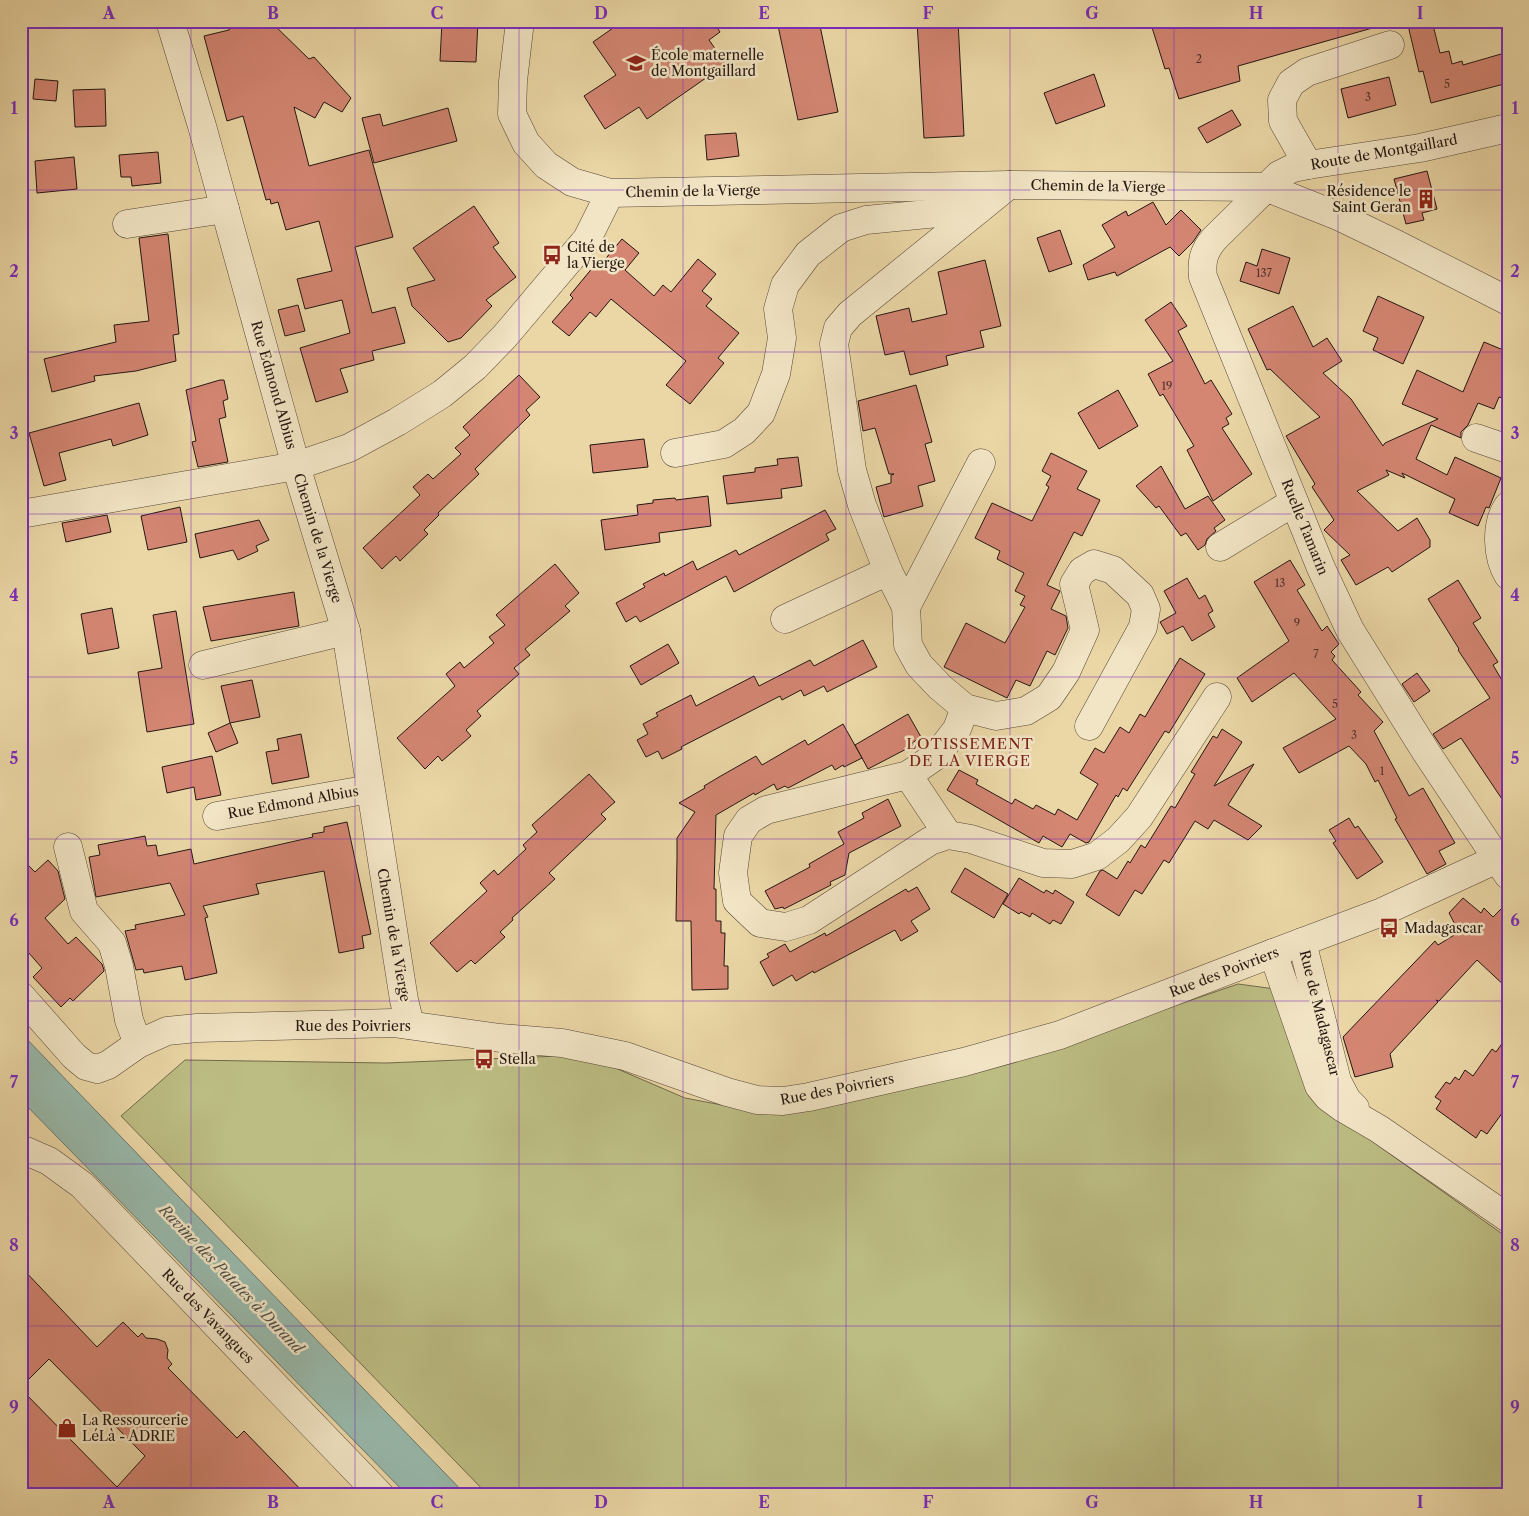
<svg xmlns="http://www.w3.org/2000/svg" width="1529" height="1516" font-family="'Libre Caslon Text',serif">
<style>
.green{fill:#bcbd83;stroke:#706a4a}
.water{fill:#98b9ab;stroke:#69786d}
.building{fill:#d48673;stroke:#231611}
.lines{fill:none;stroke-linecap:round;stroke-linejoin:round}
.minor-casing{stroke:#554636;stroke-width:29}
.minor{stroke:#f2e5c5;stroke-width:28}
.grid{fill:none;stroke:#7b2cbf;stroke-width:1;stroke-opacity:0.55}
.labels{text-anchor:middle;stroke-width:5;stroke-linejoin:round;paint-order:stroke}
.number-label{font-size:11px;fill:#4f322a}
.poi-label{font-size:14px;fill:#231611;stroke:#f2e5c5;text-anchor:start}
.street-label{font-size:14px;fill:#231611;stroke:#f2e5c5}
.neighbourhood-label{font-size:15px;letter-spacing:1px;fill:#7a1f14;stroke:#f2e5c5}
.water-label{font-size:15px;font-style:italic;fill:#4c4f47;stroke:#f2e5c5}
.neatline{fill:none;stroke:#7b2cbf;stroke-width:2}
.grid-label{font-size:16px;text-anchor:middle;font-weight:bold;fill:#7b2cbf}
</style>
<rect width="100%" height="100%" fill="#ebd7a6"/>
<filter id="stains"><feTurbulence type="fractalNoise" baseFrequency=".004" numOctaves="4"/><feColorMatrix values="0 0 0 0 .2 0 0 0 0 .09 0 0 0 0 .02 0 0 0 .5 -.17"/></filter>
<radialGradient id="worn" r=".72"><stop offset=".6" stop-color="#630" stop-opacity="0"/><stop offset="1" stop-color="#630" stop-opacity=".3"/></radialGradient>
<polygon class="green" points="1238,984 1275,989 1313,1099 1508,1238 1508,1495 488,1495 121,1116 185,1060 386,1063 585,1055 685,1098 769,1114 1035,1054"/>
<polygon class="water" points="21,1033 466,1495 407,1495 21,1100"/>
<g class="building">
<polygon points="236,21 270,21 309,59 314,57 351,98 342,112 324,102 315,118 294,107 309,166 369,150 393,237 355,247 372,313 395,307 405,343 372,351 374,360 340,369 348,392 316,402 300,348 350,333 342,300 305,309 297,279 332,271 319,221 286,230 278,202 271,204 270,199 266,200 243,116 227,121 204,36 229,30"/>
<polygon points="442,21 478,21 476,62 440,61"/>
<polygon points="623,21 713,21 720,32 709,40 726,64 647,119 639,107 605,129 584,96 616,75 593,42"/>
<polygon points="777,21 819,21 838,112 798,120"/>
<polygon points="917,21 958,21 964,136 924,138"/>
<polygon points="1150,21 1375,21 1376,27 1238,66 1240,81 1179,99 1169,68 1165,69"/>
<polygon points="1407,21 1432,21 1440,53 1449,51 1452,64 1462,61 1463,65 1508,52 1508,83 1431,103 1423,71 1419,72"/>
<polygon points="1094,74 1105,106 1056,124 1044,93"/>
<polygon points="1389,77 1396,105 1348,118 1341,89"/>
<polygon points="35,79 58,81 56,101 33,99"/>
<polygon points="105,89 106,126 75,127 73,90"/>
<polygon points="448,108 457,141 374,163 362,118 380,114 383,126"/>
<polygon points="1232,110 1241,125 1207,143 1198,128"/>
<polygon points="736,133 739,156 707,160 705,135"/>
<polygon points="158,152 161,183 132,186 131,177 121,177 119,155"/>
<polygon points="74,157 77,189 37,193 35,161"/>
<polygon points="1427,171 1437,209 1422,213 1424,220 1406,224 1394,179"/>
<polygon points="1153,202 1166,225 1181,210 1201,230 1193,242 1179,256 1170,247 1117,276 1115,272 1088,280 1083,265 1115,247 1102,225 1126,211 1128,216"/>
<polygon points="474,206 499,243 493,247 516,277 486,300 492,306 461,338 448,342 412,306 407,288 435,280 413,248"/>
<polygon points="1060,230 1072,264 1049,272 1037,238"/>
<polygon points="168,234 179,334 173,335 176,361 136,371 94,376 95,381 52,392 44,359 116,342 114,325 149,321 139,238"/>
<polygon points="622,239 639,253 625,270 654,296 663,285 671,292 698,259 716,274 702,291 712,299 706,306 739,333 718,358 724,363 690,404 666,385 686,361 611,299 596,317 590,312 569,336 552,322 573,298 570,295 599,260 602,263"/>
<polygon points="1262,249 1290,258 1279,294 1240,281 1246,262 1257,266"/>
<polygon points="985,260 1001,326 980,331 984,347 946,356 948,365 910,375 904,351 885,355 876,316 909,308 912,322 947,314 938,272"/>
<polygon points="1378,296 1424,317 1403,364 1373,350 1378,338 1363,331"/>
<polygon points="1171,302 1187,326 1178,331 1205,384 1211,380 1232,414 1226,418 1229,424 1222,428 1252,474 1213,501 1187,450 1194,446 1163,394 1160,396 1148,374 1173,361 1145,320"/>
<polygon points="298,305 305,331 285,336 278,310"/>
<polygon points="1293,306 1313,347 1327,338 1342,361 1323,373 1351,399 1383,446 1385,443 1438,419 1402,404 1417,370 1463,392 1484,342 1508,352 1508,400 1499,397 1494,409 1478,403 1468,425 1461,432 1461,438 1431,425 1416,459 1447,475 1455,457 1501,478 1489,508 1486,507 1478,526 1449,513 1455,499 1402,473 1405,478 1386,470 1389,475 1357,491 1398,531 1417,518 1430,540 1430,547 1392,572 1388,567 1356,585 1341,560 1350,555 1324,530 1334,520 1312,487 1315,484 1286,436 1320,417 1270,369 1267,370 1248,329"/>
<polygon points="519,375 540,397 526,410 530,415 475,469 479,474 438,513 439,515 424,530 428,534 400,561 396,556 382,569 363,548 420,495 413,487 428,474 433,479 461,454 455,448 470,435 463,427"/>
<polygon points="220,380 224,380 228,399 223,401 226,417 219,419 228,462 198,467 192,442 196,441 186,390"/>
<polygon points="916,385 932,442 925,444 935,481 918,486 923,506 884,517 876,487 891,483 891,475 894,474 889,474 875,428 863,431 858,401"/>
<polygon points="1118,390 1138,426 1099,449 1078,413"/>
<polygon points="139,403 148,435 113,446 111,439 59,453 66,480 44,486 29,433"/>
<polygon points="644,439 648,467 593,473 590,445"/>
<polygon points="1051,453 1087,471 1077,489 1100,500 1082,536 1074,532 1047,585 1060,591 1051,609 1066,616 1068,628 1055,655 1047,651 1030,686 1016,680 1007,698 944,667 966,623 1005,643 1025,607 1020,605 1025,596 1015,591 1024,573 997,559 1000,551 975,538 992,503 1032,521 1049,487 1046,485 1051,476 1042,471"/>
<polygon points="798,457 802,486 781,489 782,498 727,504 723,476 755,472 755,468 778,465 777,459"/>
<polygon points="1161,466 1185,509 1208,496 1225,520 1214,528 1216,531 1207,539 1205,545 1198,550 1186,533 1181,536 1159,506 1156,508 1136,486"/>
<polygon points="708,496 711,526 659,533 660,542 605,550 601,520 638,515 637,505 653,503 653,500 675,498 676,500"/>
<polygon points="180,507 187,542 148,550 141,516"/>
<polygon points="825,510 836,529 826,534 829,540 734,592 726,576 640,622 636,616 626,622 616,603 645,587 643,584 664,573 665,576 693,561 697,570 736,550 739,555"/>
<polygon points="107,515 111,532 66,542 62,523"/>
<polygon points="259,520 269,540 256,546 258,551 238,560 233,550 200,558 195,534"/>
<polygon points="1290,560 1305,585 1297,590 1322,631 1327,626 1339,644 1331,652 1335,656 1332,660 1361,692 1358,695 1383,722 1374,731 1409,796 1423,788 1455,843 1439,851 1446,864 1427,874 1395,819 1397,818 1378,780 1375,782 1366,764 1349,746 1299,773 1283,748 1336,719 1294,673 1252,702 1237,678 1289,641 1254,582"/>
<polygon points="555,564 579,593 565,606 570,611 525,649 530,655 514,668 519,674 477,711 481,716 466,730 471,736 442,761 438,756 425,769 397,738 455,686 446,674 460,662 464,668 494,643 489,637 505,625 496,615"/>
<polygon points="1187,578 1199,599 1205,595 1213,611 1208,614 1215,627 1192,641 1183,626 1167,634 1160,622 1176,613 1164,591"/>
<polygon points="1458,580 1481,618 1473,623 1498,662 1493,665 1506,687 1508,686 1508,808 1461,738 1443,749 1433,734 1490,698 1458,650 1459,649 1428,599"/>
<polygon points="294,592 299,626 211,641 203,607"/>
<polygon points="112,608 119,648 88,654 81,614"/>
<polygon points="176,611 194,724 147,732 138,672 162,668 153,615"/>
<polygon points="863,640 877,667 827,692 824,686 804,696 801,690 782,700 780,696 681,747 682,749 662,759 658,751 646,757 637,740 648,734 643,724 658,716 656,713 691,695 696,706 754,676 759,686 810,660 814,666"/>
<polygon points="668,644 679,663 641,685 630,666"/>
<polygon points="1180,658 1205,674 1169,733 1165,731 1127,791 1123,788 1118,797 1116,795 1089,842 1086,843 1070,834 1062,847 1043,836 1039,843 947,790 959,770 978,780 976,784 1012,804 1015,799 1033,809 1036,805 1055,815 1058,809 1077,820 1098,784 1080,773 1095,748 1104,753 1120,727 1129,733 1140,714 1145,717"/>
<polygon points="1417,673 1430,691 1414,702 1402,684"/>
<polygon points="252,680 260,717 230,723 221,686"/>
<polygon points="908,714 921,737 912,743 914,745 868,769 855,745"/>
<polygon points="230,723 238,743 216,752 208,733"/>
<polygon points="843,724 862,758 844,767 843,765 835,770 832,765 788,788 785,786 777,790 774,784 755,795 754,793 716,815 714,889 716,889 716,921 721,921 721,933 725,933 724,966 728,966 728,989 692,990 691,921 676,921 677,857 677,838 695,812 679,803 705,788 704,786 719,777 756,756 762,765 805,740 808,745"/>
<polygon points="1222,729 1242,742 1214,786 1254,764 1228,805 1262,826 1248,840 1214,820 1208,829 1195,821 1169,863 1164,860 1142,894 1135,890 1119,916 1086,895 1100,871 1103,870 1117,879 1128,861 1130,863 1141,845 1145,848 1171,806 1175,808 1195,774 1191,772 1213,736 1217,738"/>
<polygon points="301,734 309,777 272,784 266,752 279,750 277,739"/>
<polygon points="212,756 221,795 196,800 194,787 167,793 162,767"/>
<polygon points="589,774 615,802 601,814 606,819 549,873 555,879 512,918 513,920 500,932 505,937 475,964 471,960 457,972 430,943 487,891 480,883 494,870 498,875 526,849 523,845 537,832 532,825"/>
<polygon points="888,799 901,826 849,853 845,875 830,882 831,885 784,909 783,907 775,909 765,891 810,867 809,864 844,844 838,832 864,818 862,813"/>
<polygon points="1349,818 1355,828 1358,826 1383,862 1357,879 1333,843 1336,841 1329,830"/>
<polygon points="347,822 371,934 362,936 364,948 339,953 324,871 256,884 259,894 203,906 208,917 205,918 217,973 185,980 182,966 144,973 143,969 136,970 125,931 136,929 135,925 185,915 170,883 96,897 89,857 100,855 98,845 145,836 147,846 156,845 158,856 191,849 194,864 313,837 312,834 324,832 324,827"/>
<polygon points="21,858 35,872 48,860 58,871 65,899 45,918 68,944 76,937 102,964 104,970 104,971 73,1001 70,998 61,1007 33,977 42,968 21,944"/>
<polygon points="965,868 1008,894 994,918 951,892"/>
<polygon points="1019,878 1044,893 1046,890 1053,894 1055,890 1074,902 1061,924 1053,920 1050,924 1032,913 1030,917 1021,912 1019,914 1003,904"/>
<polygon points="917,887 930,909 911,921 918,931 901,941 895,930 814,973 813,971 796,981 792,975 773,986 760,962 769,957 767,954 785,944 790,952 825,933 826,936 906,889 908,892"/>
<polygon points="1463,898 1481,913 1484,908 1493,917 1508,902 1508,989 1477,960 1439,1001 1436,1000 1438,1002 1390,1054 1393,1067 1355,1077 1343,1037 1435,941 1438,945 1459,932 1449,913"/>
<polygon points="1508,1035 1508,1105 1487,1134 1481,1130 1476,1138 1436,1109 1441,1101 1435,1097 1446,1082 1450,1084 1455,1077 1459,1080 1465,1070 1473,1076 1492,1049 1496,1052"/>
<polygon points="21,1267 97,1347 123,1322 138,1337 142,1333 146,1338 157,1339 165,1342 168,1350 167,1358 172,1364 168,1368 237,1438 244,1431 306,1495 31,1495 21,1484 21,1389 117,1487 145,1456 49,1359 21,1387"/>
</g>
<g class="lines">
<defs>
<g id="minor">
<polyline points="520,21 513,81 512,114 526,143 546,165 572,182 610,193 1009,185 1265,187 1338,216 1394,243 1508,301"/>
<path d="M1508 128 1420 148 1308 165 1293 168 1279 175 1214 239C1204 251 1201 261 1203 277L1321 568 1350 630 1426 752 1508 875"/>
<polyline points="1308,165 1283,121 1282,100 1291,83 1307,72 1390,45"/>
<polyline points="1009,185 850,314 838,328 834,344 852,470 862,505 888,571 906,607 908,645 919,665 940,687 965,708 996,716 1026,711 1049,697 1066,672 1085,630 1074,584 1082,571 1094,564 1113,570 1140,595 1146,609 1143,627 1089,726"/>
<polyline points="127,224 225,209"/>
<polyline points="1476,438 1508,449"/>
<polyline points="675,453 724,444 744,431 761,413 776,374 782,338 778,309 785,285 808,254 841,228 866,220 979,209"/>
<path d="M1508 506C1495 524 1497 557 1508 575"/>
<polyline points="21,514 296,466 202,126 170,21"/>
<polyline points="1220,547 1294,502"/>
<polyline points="906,607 981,463"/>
<polyline points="785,619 888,571"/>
<polyline points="203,665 346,631"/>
<polyline points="965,708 957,729 937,755 908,775 766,810 749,820 738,836 733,873 737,901 760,923 786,927 809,920 930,841 948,835 971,839 1043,863 1072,864 1097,856 1118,840 1139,817 1217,697"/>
<polyline points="908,775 948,835"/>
<polyline points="217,816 370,789"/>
<polyline points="68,847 84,911 112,943 119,966 129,1020 138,1044"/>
<polyline points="1302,942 1337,1081 1347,1100 1355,1108"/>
<polyline points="1273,953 1319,1086 1328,1097 1343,1108 1379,1129 1508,1218"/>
<polyline points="21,996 74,1056 86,1066 97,1069 108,1065 138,1044 167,1031 197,1028 393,1023 500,1038 562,1043 625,1056 727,1092 757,1100 783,1101 809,1097 964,1062 1060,1035 1273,953 1382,912 1508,854"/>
<polyline points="410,1025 404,1000 346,631 296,466 349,448 397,422 442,394 475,367 505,336 587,239 610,193"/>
<polyline points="26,1151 49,1161 82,1185 380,1495"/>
</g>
</defs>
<use href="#minor" class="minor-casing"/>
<use href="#minor" class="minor"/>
</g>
<path class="grid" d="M191 21V1495M355 21V1495M519 21V1495M683 21V1495M846 21V1495M1010 21V1495M1174 21V1495M1338 21V1495M21 190H1508M21 352H1508M21 514H1508M21 677H1508M21 839H1508M21 1001H1508M21 1164H1508M21 1326H1508"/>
<defs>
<symbol id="school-bare" viewBox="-9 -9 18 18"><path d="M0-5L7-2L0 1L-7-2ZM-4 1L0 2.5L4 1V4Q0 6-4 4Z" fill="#8f2418" stroke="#f2e5c5" stroke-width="2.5" paint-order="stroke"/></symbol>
<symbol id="building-bare" viewBox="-9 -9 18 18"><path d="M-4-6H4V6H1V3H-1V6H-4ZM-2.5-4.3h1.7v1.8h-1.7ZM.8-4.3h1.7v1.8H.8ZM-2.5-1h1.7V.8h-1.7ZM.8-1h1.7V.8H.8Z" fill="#8f2418" stroke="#f2e5c5" stroke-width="2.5" paint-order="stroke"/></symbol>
<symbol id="bus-bare" viewBox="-9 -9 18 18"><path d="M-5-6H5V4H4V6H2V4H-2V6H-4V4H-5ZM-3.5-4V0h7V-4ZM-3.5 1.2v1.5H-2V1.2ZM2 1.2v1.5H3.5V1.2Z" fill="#8f2418" stroke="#f2e5c5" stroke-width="2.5" paint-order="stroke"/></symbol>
<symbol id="shop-bare" viewBox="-9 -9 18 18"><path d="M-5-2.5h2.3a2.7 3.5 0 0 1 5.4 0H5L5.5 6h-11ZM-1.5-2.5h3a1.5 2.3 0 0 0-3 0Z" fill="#8f2418" stroke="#f2e5c5" stroke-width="2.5" paint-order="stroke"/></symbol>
</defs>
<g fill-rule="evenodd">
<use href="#school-bare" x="622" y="49" width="28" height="28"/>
<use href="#building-bare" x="1412" y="185" width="28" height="28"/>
<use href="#bus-bare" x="538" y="241" width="28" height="28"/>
<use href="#bus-bare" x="1375" y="914" width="28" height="28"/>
<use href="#bus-bare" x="470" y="1045" width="28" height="28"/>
<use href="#shop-bare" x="53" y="1414" width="28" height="28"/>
</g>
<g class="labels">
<g class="number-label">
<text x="1199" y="63">2</text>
<text x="1447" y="88">5</text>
<text x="1368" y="101">3</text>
<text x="1264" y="277">137</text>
<text x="1167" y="390">19</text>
<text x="1280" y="587">13</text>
<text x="1297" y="627">9</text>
<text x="1316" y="658">7</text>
<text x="1335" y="708">5</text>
<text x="1354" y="739">3</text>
<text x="1382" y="775">1</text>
</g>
<g class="poi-label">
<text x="651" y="60">École maternelle<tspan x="651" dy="16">de Montgaillard</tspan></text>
<text x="1411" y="196" text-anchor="end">Résidence le<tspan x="1411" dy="16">Saint Geran</tspan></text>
<text x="567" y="252">Cité de<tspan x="567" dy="16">la Vierge</tspan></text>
<text x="1404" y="933">Madagascar</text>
<text x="499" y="1064">Stella</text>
<text x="82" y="1425">La Ressourcerie<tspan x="82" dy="16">LéLà - ADRIE</tspan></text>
</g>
<g class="street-label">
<text transform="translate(1384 152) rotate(-10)" y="5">Route de Montgaillard</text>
<text transform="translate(1098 186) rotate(1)" y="5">Chemin de la Vierge</text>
<text transform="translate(693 191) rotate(-1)" y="5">Chemin de la Vierge</text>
<text transform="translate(274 385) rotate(74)" y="5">Rue Edmond Albius</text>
<text transform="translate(1305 527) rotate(68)" y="5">Ruelle Tamarin</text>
<text transform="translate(318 538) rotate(73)" y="5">Chemin de la Vierge</text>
<text transform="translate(293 802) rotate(-10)" y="5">Rue Edmond Albius</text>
<text transform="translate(394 935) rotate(80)" y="5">Chemin de la Vierge</text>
<text transform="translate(1224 972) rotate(-21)" y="5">Rue des Poivriers</text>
<text transform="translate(1320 1013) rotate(76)" y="5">Rue de Madagascar</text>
<text x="353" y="1031">Rue des Poivriers</text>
<text transform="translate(837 1089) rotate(-11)" y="5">Rue des Poivriers</text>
<text transform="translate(208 1316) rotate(46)" y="5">Rue des Vavangues</text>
</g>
<g class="neighbourhood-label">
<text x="970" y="749">LOTISSEMENT<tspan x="970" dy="17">DE LA VIERGE</tspan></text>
</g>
<g class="water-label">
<text transform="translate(231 1279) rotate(46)" y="5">Ravine des Patates à Durand</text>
</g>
</g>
<rect width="1529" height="1516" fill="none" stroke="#ebd7a6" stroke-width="55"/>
<rect x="28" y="28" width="1474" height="1460" class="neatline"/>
<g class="grid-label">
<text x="109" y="19">A</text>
<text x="273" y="19">B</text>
<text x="437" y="19">C</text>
<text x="601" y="19">D</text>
<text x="764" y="19">E</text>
<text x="928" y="19">F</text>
<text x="1092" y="19">G</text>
<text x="1256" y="19">H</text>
<text x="1420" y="19">I</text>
<text x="14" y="114">1</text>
<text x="1515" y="114">1</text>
<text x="14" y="277">2</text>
<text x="1515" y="277">2</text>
<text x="14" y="439">3</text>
<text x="1515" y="439">3</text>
<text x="14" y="601">4</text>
<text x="1515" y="601">4</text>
<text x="14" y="764">5</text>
<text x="1515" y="764">5</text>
<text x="14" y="926">6</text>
<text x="1515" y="926">6</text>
<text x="14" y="1088">7</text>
<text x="1515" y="1088">7</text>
<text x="14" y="1251">8</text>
<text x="1515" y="1251">8</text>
<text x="14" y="1413">9</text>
<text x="1515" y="1413">9</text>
<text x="109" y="1508">A</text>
<text x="273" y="1508">B</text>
<text x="437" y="1508">C</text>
<text x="601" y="1508">D</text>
<text x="764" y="1508">E</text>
<text x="928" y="1508">F</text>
<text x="1092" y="1508">G</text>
<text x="1256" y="1508">H</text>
<text x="1420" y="1508">I</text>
</g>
<rect width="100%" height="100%" filter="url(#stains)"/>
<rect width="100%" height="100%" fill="url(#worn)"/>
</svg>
